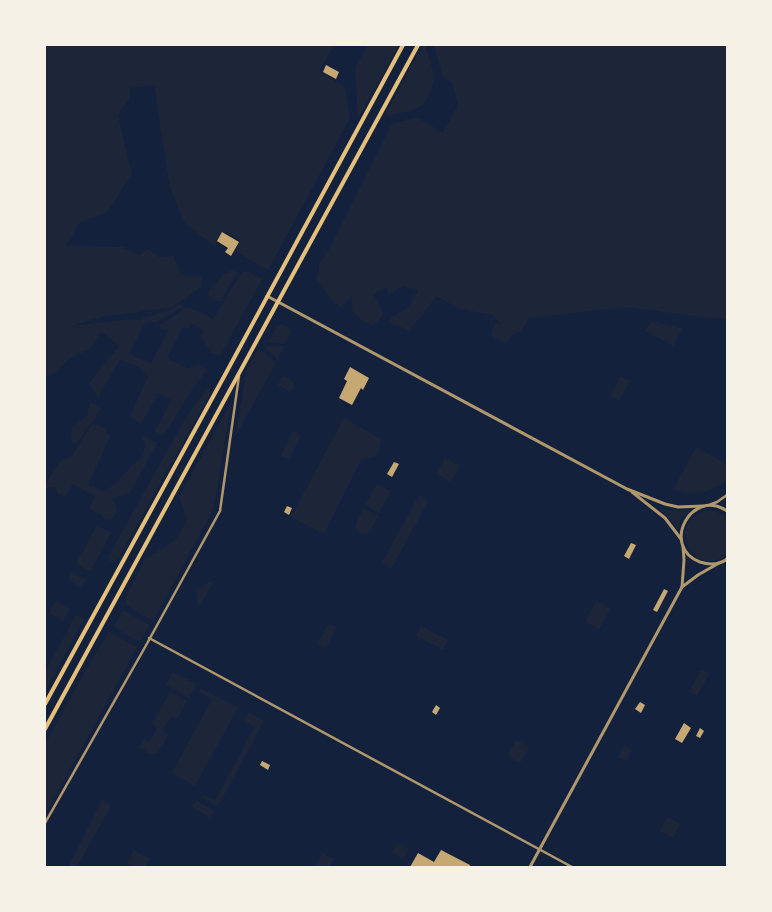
<svg xmlns="http://www.w3.org/2000/svg" width="772" height="912" font-family="'Noto Sans',sans-serif">
<style>
.green{fill:#1d2539}
.building{fill:#c6a872}
.lines{fill:none;stroke-linecap:round;stroke-linejoin:round}
.minor{stroke:#b1986c;stroke-width:2.5}
.tertiary{stroke:#b1986c;stroke-width:3}
.primary{stroke:#e5c07b;stroke-width:4}
</style>
<rect width="100%" height="100%" fill="#14213d"/>
<g class="green">
<path d="M45 45H334L319 71 345 87 350 118 268 270 235 251 241 240 224 231 215 247 185 223 170 188 154 85 130 88 129 100 118 115 132 174 107 213 80 222 66 246 122 247 139 255 148 249 159 257 173 256 181 275 201 277 202 286 173 307 102 317 71 326C94 324 117 319 140 320L142 318 170 310 180 304 184 306 155 323 153 322 144 324 129 353 151 364 168 331 159 326 185 308H191L213 319 243 271 249 272 262 279 220 356 212 353 201 337 204 331 192 323 189 329 183 327 167 358 189 369C195 364 202 363 207 370L189 394 165 434 157 433 155 431 171 400 158 393 141 424 130 416 148 376C143 367 130 363 120 360L102 390 99 399 89 383 119 346 104 333 101 332 90 350 73 356 54 373 45 376Z"/>
<polygon points="368,45 399,45 358,119 355,72 356,66"/>
<path d="M423 45H425C430 63 439 77 429 95 426 99 424 104 419 107 410 112 394 114 384 117Z"/>
<polygon points="434,45 727,45 727,320 625,307 529,318 521,332 512,334 506,344 490,335 496,323 502,326 493,315 459,309 437,296 409,331 390,322 391,318 408,308 418,290 404,286 389,294 386,287 374,295 384,314 374,325 362,321 353,312 352,296 341,307 333,302 316,278 319,271 319,264 331,246 391,126 394,123 418,118 443,133 458,105 452,83 442,75"/>
<polygon points="233,270 238,271 220,301 216,301 208,295 209,291 223,274"/>
<polygon points="651,321 682,328 673,346 645,331"/>
<polygon points="282,324 292,330 285,344 268,342 277,326"/>
<polygon points="264,346 284,346 278,360"/>
<polygon points="257,350 264,352 276,363 237,433 236,432 246,374"/>
<polygon points="283,375 292,380 294,387 290,392 278,385"/>
<polygon points="621,376 630,381 619,401 610,396"/>
<polygon points="211,386 209,396 119,557 114,562 110,561 108,557 188,414 198,401"/>
<polygon points="232,401 213,510 153,621 126,605 126,597 145,559 176,540 187,520 179,497"/>
<polygon points="90,402 102,408 76,444 71,442 72,427 87,417"/>
<polygon points="344,418 381,439 378,455 361,460 324,534 291,517"/>
<polygon points="92,424 104,427 110,437 88,485 104,492 119,481 132,465 142,459 145,445 141,435 157,443 130,493 113,498 117,511 112,519 106,521 100,514 91,511 90,507 95,496 73,484 65,497 57,492 56,487 45,488 45,485 61,460 72,456"/>
<polygon points="293,431 301,435 289,459 281,455"/>
<polygon points="696,447 727,464 727,477 724,483 705,492 688,493 673,490"/>
<polygon points="445,458 460,466 451,482 437,474"/>
<polygon points="377,484 391,491 379,513 365,505"/>
<polygon points="419,495 429,500 391,569 382,563"/>
<polygon points="364,508 378,516 370,532 364,535 357,531 355,526"/>
<polygon points="659,509 687,512 680,521 678,530 671,520"/>
<path d="M706 511H715L727 517V555C693 580 665 522 706 511Z"/>
<polygon points="97,525 111,533 90,572 76,564"/>
<polygon points="72,572 86,580 82,587 68,580"/>
<polygon points="215,579 198,609 197,589"/>
<polygon points="56,601 70,608 63,621 49,613"/>
<polygon points="596,601 611,608 599,629 585,622"/>
<polygon points="123,610 149,625 140,642 114,627"/>
<polygon points="76,615 84,619 45,692 45,672"/>
<polygon points="329,623 337,627 325,649 317,644"/>
<polygon points="421,626 448,640 443,650 416,636"/>
<polygon points="109,632 137,647 45,815 45,744 93,658"/>
<polygon points="701,670 709,674 697,696 689,692"/>
<polygon points="173,672 196,684 189,698 166,685"/>
<polygon points="201,688 238,708 195,786 172,773 212,699 199,692"/>
<polygon points="170,692 187,701 177,719 171,716 162,731 168,735 158,752 151,754 139,747 144,739 150,742 157,728 152,724"/>
<polygon points="249,712 264,721 218,806 202,798 204,795 215,801 255,727 244,721"/>
<polygon points="516,740 529,747 520,763 507,756"/>
<polygon points="624,745 632,750 626,761 618,757"/>
<polygon points="102,800 111,806 78,865 82,867 68,867"/>
<polygon points="196,800 214,811 210,818 192,807"/>
<polygon points="667,817 680,824 673,838 660,831"/>
<polygon points="398,843 409,849 403,859 392,853"/>
<polygon points="134,850 150,859 145,867 135,867 127,863"/>
<polygon points="322,853 334,859 330,867 315,867"/>
</g>
<g class="building">
<polygon points="326,65 339,72 336,79 323,72"/>
<polygon points="222,232 239,242 231,256 225,252 228,248 217,241"/>
<polygon points="350,367 369,378 363,390 361,388 352,405 339,398 347,381 344,379"/>
<polygon points="394,462 399,464 392,477 387,474"/>
<polygon points="287,506 292,508 289,515 284,512"/>
<polygon points="631,543 636,545 629,559 624,556"/>
<polygon points="664,589 668,591 657,612 653,610"/>
<polygon points="640,702 645,705 641,713 635,709"/>
<polygon points="436,705 440,708 436,715 432,712"/>
<polygon points="684,723 691,728 682,743 675,739"/>
<polygon points="700,728 704,731 700,738 696,736"/>
<polygon points="262,761 270,765 268,770 260,765"/>
<polygon points="441,850 470,865 469,867 410,867 418,853 434,862"/>
</g>
<g class="lines">
<g class="minor">
<polyline points="709,505 717,502 727,495"/>
<polyline points="149,638 572,867"/>
<polyline points="45,823 144,649 220,511 239,376"/>
</g>
<g class="tertiary">
<polyline points="267,296 627,489 665,504 678,507 703,506"/>
<polyline points="632,492 665,518 681,539"/>
<path d="M727 511C691 487 660 547 700 562 709 565 719 565 727 559"/>
<polyline points="682,587 684,560 683,547"/>
<polyline points="530,867 682,587 698,575 719,563"/>
</g>
<g class="primary">
<polyline points="45,704 226,373 403,45"/>
<polyline points="45,729 418,45"/>
</g>
</g>
<rect width="772" height="912" fill="none" stroke="#f6f1e7" stroke-width="92"/>
</svg>
